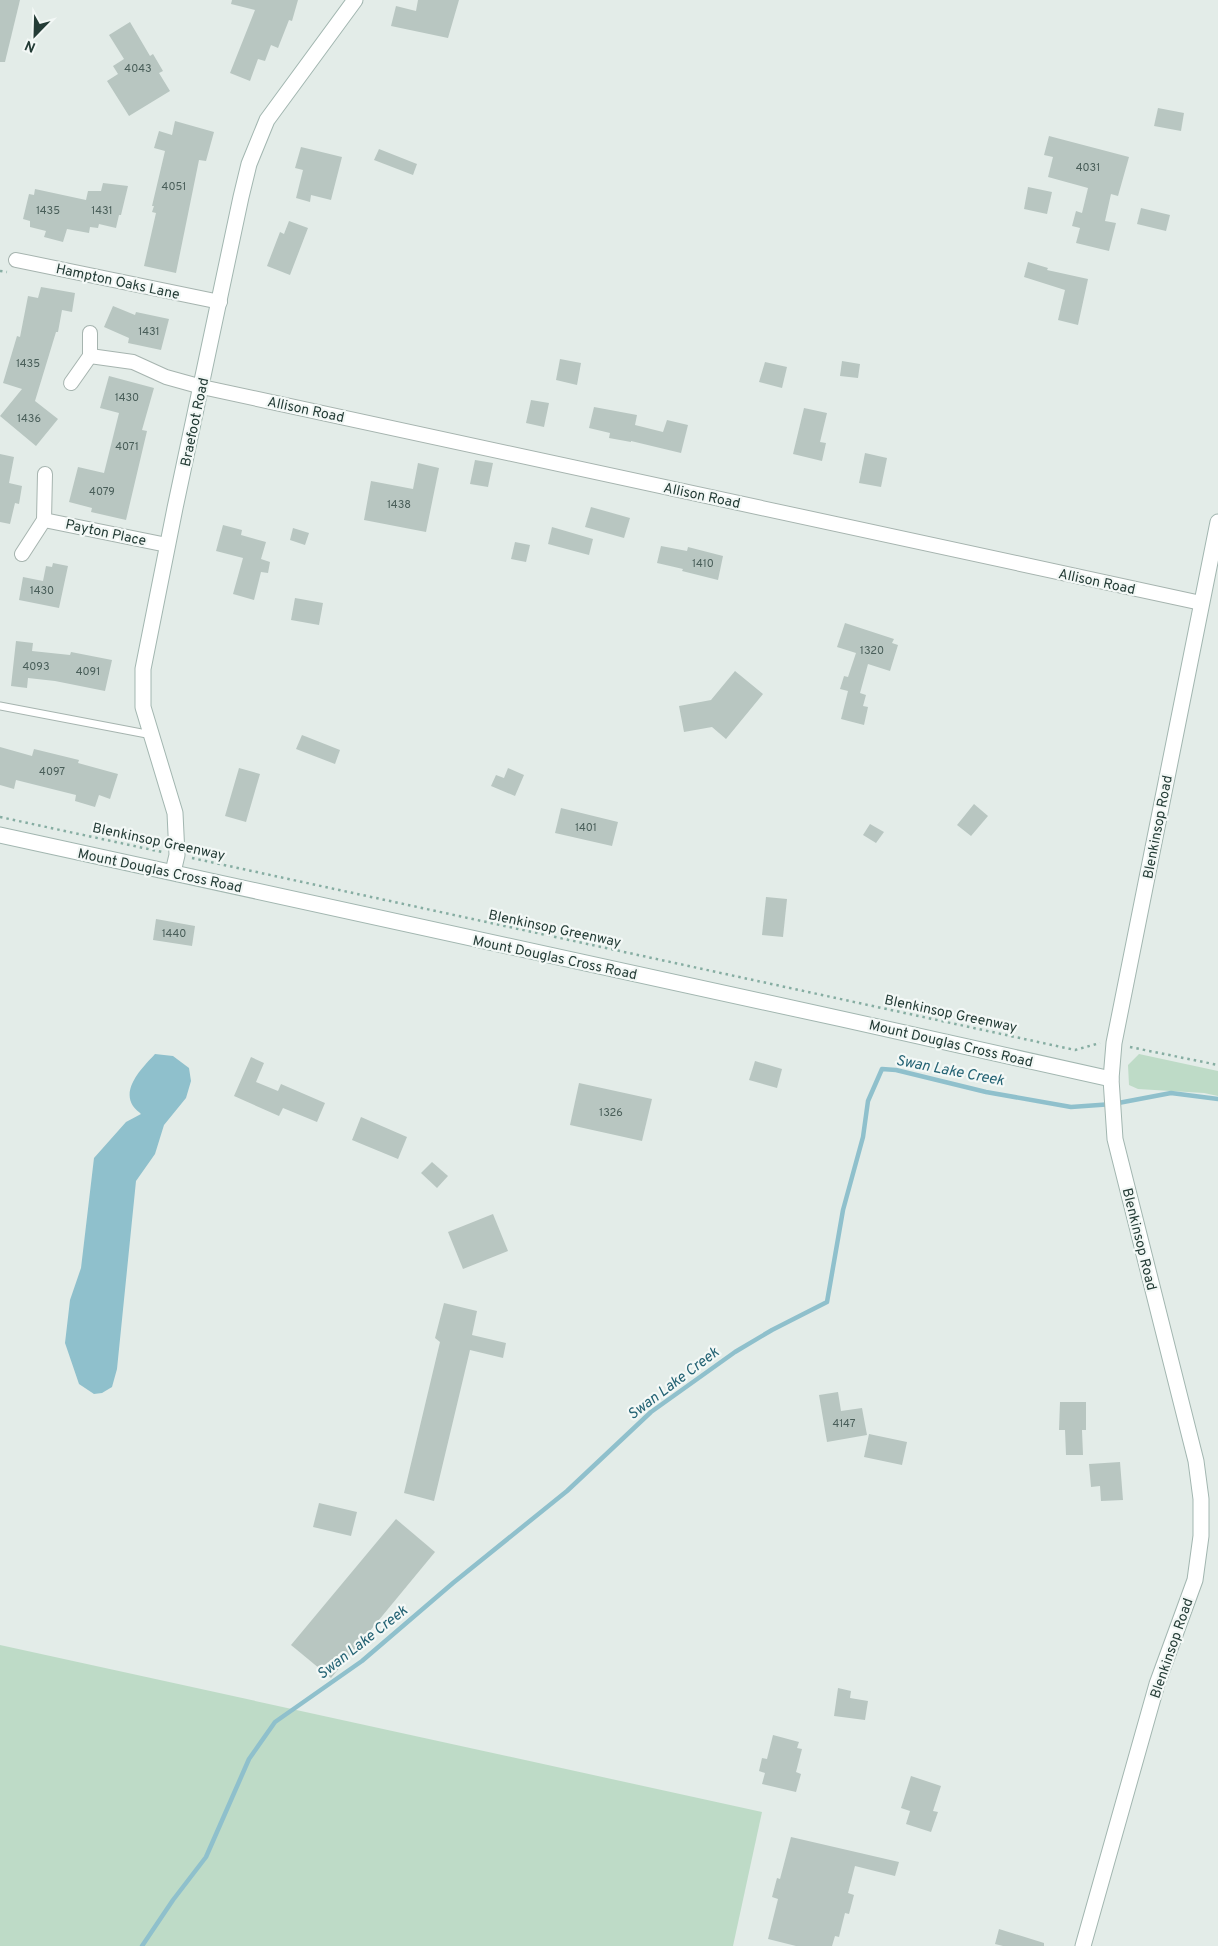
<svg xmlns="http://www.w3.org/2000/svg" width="1218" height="1946" font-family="Overpass,sans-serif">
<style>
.green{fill:#bedbc7}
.water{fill:#8fc0cc}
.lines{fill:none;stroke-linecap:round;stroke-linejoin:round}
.stream{stroke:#8fc0cc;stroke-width:4.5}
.building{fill:#b8c6c1}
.lane-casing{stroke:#a6b4af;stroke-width:9}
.street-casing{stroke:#a6b4af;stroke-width:16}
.secondary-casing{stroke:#a2b6b0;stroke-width:17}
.path{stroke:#86ada2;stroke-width:2.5;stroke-dasharray:2.5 4;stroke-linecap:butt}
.lane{stroke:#fff;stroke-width:7}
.street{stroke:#fff;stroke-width:14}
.secondary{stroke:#fff;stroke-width:15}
.labels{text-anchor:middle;stroke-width:4.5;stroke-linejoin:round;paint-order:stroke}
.number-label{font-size:11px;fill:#495e59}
.street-label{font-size:14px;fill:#243c36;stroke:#f3f8f6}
.water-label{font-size:15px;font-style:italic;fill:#236273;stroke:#f3f8f6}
</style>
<rect width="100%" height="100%" fill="#e3ece8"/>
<g class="green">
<polygon points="1139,1054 1218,1071 1218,1096 1204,1093 1138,1089 1129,1085 1128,1065"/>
<polygon points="0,1645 762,1812 733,1946 0,1946"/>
</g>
<path class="water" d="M155 1054 173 1056 189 1068 191 1081 186 1098 164 1125 155 1154 136 1181 117 1369 112 1387 102 1393 94 1394 79 1384 65 1343 70 1300 81 1268 94 1158 126 1122 141 1114C139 1112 135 1109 133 1106 121 1088 144 1066 155 1054Z"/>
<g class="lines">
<polyline class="stream" points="142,1946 173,1900 206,1857 249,1759 275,1722 362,1661 453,1583 567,1491 651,1412 735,1352 772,1330 827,1302 843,1210 863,1137 868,1101 882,1069 896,1070 986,1092 1071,1107 1113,1104 1171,1093 1218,1099"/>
</g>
<g class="building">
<polygon points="0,0 20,0 5,62 0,62"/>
<polygon points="232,0 298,0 292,21 289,20 278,48 271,45 265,61 258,59 250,81 230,73 255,10 231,4"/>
<polygon points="418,0 459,0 448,38 391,26 396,6 416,11"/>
<polygon points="130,22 150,56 153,54 163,71 159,73 170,91 129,116 107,81 118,74 113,66 124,59 109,35"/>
<polygon points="1158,108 1184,113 1181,131 1154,126"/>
<polygon points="175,121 214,132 206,161 199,160 176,273 144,266 156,213 152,212 154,206 152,206 165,151 154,148 159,131 172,135"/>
<polygon points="1049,136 1129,157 1118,196 1111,194 1105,221 1116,223 1109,251 1076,243 1080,228 1072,226 1076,211 1082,213 1088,188 1048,177 1053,157 1044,155"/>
<polygon points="301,147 342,157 331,200 311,195 310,202 296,198 303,170 295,168"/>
<polygon points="379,149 417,164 413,175 374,160"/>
<polygon points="103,183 128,186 121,215 119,215 116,228 99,224 98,228 90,227 89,233 67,229 63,242 44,237 46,231 30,227 30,221 23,219 29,194 34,195 35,189 86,200 88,191 101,191"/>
<polygon points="1028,187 1052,192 1047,214 1024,209"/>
<polygon points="1141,208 1170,215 1166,231 1137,224"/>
<polygon points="289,221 308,228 290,275 267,266 280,232 284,234"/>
<polygon points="1028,262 1048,268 1047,270 1088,279 1078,325 1058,320 1065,290 1024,277"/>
<polygon points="41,287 75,293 72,312 62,310 58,332 56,332 35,401 58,419 36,446 0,416 22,389 3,383 17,336 20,337 28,296 38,298"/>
<polygon points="113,306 135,315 136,312 169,319 161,350 128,343 129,338 104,327"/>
<polygon points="560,359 581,363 577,385 556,380"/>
<polygon points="842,361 860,364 858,378 840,376"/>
<polygon points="765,362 787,367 782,388 759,382"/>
<polygon points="109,376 154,388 142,430 147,431 126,520 91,512 92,508 69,502 78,467 104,473 119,413 100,408"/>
<polygon points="531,400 549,403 544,427 526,423"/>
<polygon points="594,407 637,415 635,425 663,432 667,420 688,425 681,453 631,441 631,442 609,438 610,433 589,428"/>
<polygon points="804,408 827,413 820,442 826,443 822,461 793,454"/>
<polygon points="865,453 887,458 881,487 859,483"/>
<polygon points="0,454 14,457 9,483 22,486 19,504 15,503 10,524 0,522"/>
<polygon points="475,460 493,463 488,487 470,484"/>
<polygon points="418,463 439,468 426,532 364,520 371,481 413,489"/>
<polygon points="591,507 630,518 624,538 585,527"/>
<polygon points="223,525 242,530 241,535 266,542 261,559 270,562 268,573 261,572 254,600 233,594 243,558 216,551"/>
<polygon points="552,527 593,539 589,555 548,544"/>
<polygon points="293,528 309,533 305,545 290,540"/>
<polygon points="515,542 530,545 526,562 511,559"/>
<polygon points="661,546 687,551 688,547 723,556 718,580 682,571 683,569 657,563"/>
<polygon points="53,563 68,566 59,608 19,600 23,577 43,581 46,566 52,567"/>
<polygon points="295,598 323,603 319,625 291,620"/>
<polygon points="845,623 894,639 892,643 898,645 890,671 868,664 860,693 866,695 863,706 868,707 864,725 841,719 848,691 840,689 844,676 848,677 856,653 837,647"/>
<polygon points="16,641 33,643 32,651 70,655 71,652 112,660 105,691 55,681 28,678 27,688 11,686"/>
<polygon points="735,671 763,694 726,739 712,727 684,732 679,706 711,700"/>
<polygon points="302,735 340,750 335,764 296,749"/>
<polygon points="0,747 32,756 34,749 79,760 78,763 118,774 110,799 99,795 95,807 75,801 76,795 16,780 14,789 0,785"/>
<polygon points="239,768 260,774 246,822 225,816"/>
<polygon points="508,768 524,775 515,796 491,786 496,775 504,778"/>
<polygon points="974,804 988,816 971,836 957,825"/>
<polygon points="561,808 618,822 612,846 555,833"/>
<polygon points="870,824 884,832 876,843 863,835"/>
<polygon points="766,897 787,899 783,937 762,935"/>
<polygon points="156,919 195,926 192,946 153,940"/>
<polygon points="251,1057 264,1063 256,1082 278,1091 281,1084 325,1103 317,1122 283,1108 279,1116 234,1096"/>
<polygon points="755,1061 782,1069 777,1088 749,1080"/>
<polygon points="579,1083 652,1099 642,1141 570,1125"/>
<polygon points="361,1117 407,1137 398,1159 352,1140"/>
<polygon points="432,1162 448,1176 437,1188 421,1173"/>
<polygon points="493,1214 508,1251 463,1269 448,1232"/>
<polygon points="444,1303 477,1311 472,1335 506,1343 503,1358 470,1350 434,1501 404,1493 440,1342 435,1338"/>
<polygon points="838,1392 841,1411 862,1408 867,1435 827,1442 819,1395"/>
<polygon points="1060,1402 1086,1402 1086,1430 1082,1430 1083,1455 1066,1455 1065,1430 1059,1430"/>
<polygon points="869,1434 907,1442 902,1465 864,1457"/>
<polygon points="1120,1462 1123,1500 1101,1501 1100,1486 1091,1487 1089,1464"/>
<polygon points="319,1503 357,1512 351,1536 313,1527"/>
<polygon points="396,1519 435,1552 331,1678 291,1645"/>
<polygon points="838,1688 851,1691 850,1698 868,1701 865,1720 834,1716"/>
<polygon points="773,1735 799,1742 797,1748 802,1749 796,1772 801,1774 796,1792 762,1784 765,1773 759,1771 762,1758 767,1759"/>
<polygon points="911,1776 941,1786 933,1811 938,1812 931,1832 906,1824 910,1811 901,1808"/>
<polygon points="791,1837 899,1862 895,1876 855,1866 848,1893 854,1895 849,1914 845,1913 839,1937 835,1936 832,1946 796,1946 768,1939 778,1899 772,1897 777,1878 780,1879"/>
<polygon points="999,1929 1044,1943 1044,1946 1003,1946 995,1944"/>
</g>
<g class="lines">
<defs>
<polyline id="lane" points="0,706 152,735"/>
<g id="street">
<polyline points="16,260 220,302"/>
<polyline points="90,356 133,362 166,377 202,387 1201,603"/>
<polyline points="71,383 90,356 90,333"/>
<polyline points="44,520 167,545"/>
<polyline points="22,554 44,520 45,474"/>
</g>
<g id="secondary">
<polyline points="0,835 842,1019 1111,1079"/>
<polyline points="173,872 177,855 175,813 143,707 143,669 175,508 241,197 249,164 267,120 355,0"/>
<polyline points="1083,1946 1157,1684 1195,1580 1201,1536 1201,1499 1196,1461 1115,1139 1111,1079 1114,1043 1218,522"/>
</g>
</defs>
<use href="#lane" class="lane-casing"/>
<use href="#street" class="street-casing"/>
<use href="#secondary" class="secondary-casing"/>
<g class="path">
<polyline points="0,271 7,272"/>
<polyline points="0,817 162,852"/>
<polyline points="192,858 1075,1050 1100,1043"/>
<polyline points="1130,1047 1218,1065"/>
</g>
<use href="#lane" class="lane"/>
<use href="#street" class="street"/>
<use href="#secondary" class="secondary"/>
</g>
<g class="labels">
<g class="number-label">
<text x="138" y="72">4043</text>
<text x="1088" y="171">4031</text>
<text x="174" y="190">4051</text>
<text x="48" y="214">1435</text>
<text x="102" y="214">1431</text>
<text x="149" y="335">1431</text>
<text x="28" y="367">1435</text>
<text x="127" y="401">1430</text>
<text x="29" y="422">1436</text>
<text x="127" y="450">4071</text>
<text x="102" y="495">4079</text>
<text x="399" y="508">1438</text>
<text x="703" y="567">1410</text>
<text x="42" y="594">1430</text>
<text x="872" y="654">1320</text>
<text x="36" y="670">4093</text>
<text x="88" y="675">4091</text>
<text x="52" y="775">4097</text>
<text x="586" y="831">1401</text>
<text x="174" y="937">1440</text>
<text x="611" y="1116">1326</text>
<text x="844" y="1427">4147</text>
</g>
<g class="street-label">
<text transform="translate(118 281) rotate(12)" y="5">Hampton Oaks Lane</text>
<text transform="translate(306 409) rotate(12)" y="5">Allison Road</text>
<text transform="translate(194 422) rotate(-78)" y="5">Braefoot Road</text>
<text transform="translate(702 495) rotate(12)" y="5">Allison Road</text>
<text transform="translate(106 532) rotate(12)" y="5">Payton Place</text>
<text transform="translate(1097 581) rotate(12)" y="5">Allison Road</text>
<text transform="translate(1157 827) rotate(-79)" y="5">Blenkinsop Road</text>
<text transform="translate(159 841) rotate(12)" y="5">Blenkinsop Greenway</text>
<text transform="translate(160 870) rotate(12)" y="5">Mount Douglas Cross Road</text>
<text transform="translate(555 928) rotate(12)" y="5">Blenkinsop Greenway</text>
<text transform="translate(555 957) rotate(12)" y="5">Mount Douglas Cross Road</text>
<text transform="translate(951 1013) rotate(12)" y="5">Blenkinsop Greenway</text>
<text transform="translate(951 1043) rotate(13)" y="5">Mount Douglas Cross Road</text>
<text transform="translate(1140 1239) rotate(76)" y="5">Blenkinsop Road</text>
<text transform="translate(1171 1648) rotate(-71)" y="5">Blenkinsop Road</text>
</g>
<g class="water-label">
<text transform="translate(950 1070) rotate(11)" y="5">Swan Lake Creek</text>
<text transform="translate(673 1383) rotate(-37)" y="5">Swan Lake Creek</text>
<text transform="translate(362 1642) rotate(-38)" y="5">Swan Lake Creek</text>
</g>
</g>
<g transform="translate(35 35) rotate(203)" stroke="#f3f8f6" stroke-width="4" paint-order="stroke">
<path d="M0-4L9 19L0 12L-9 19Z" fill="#243c36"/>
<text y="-8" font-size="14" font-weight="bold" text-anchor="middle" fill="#243c36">N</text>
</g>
</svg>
